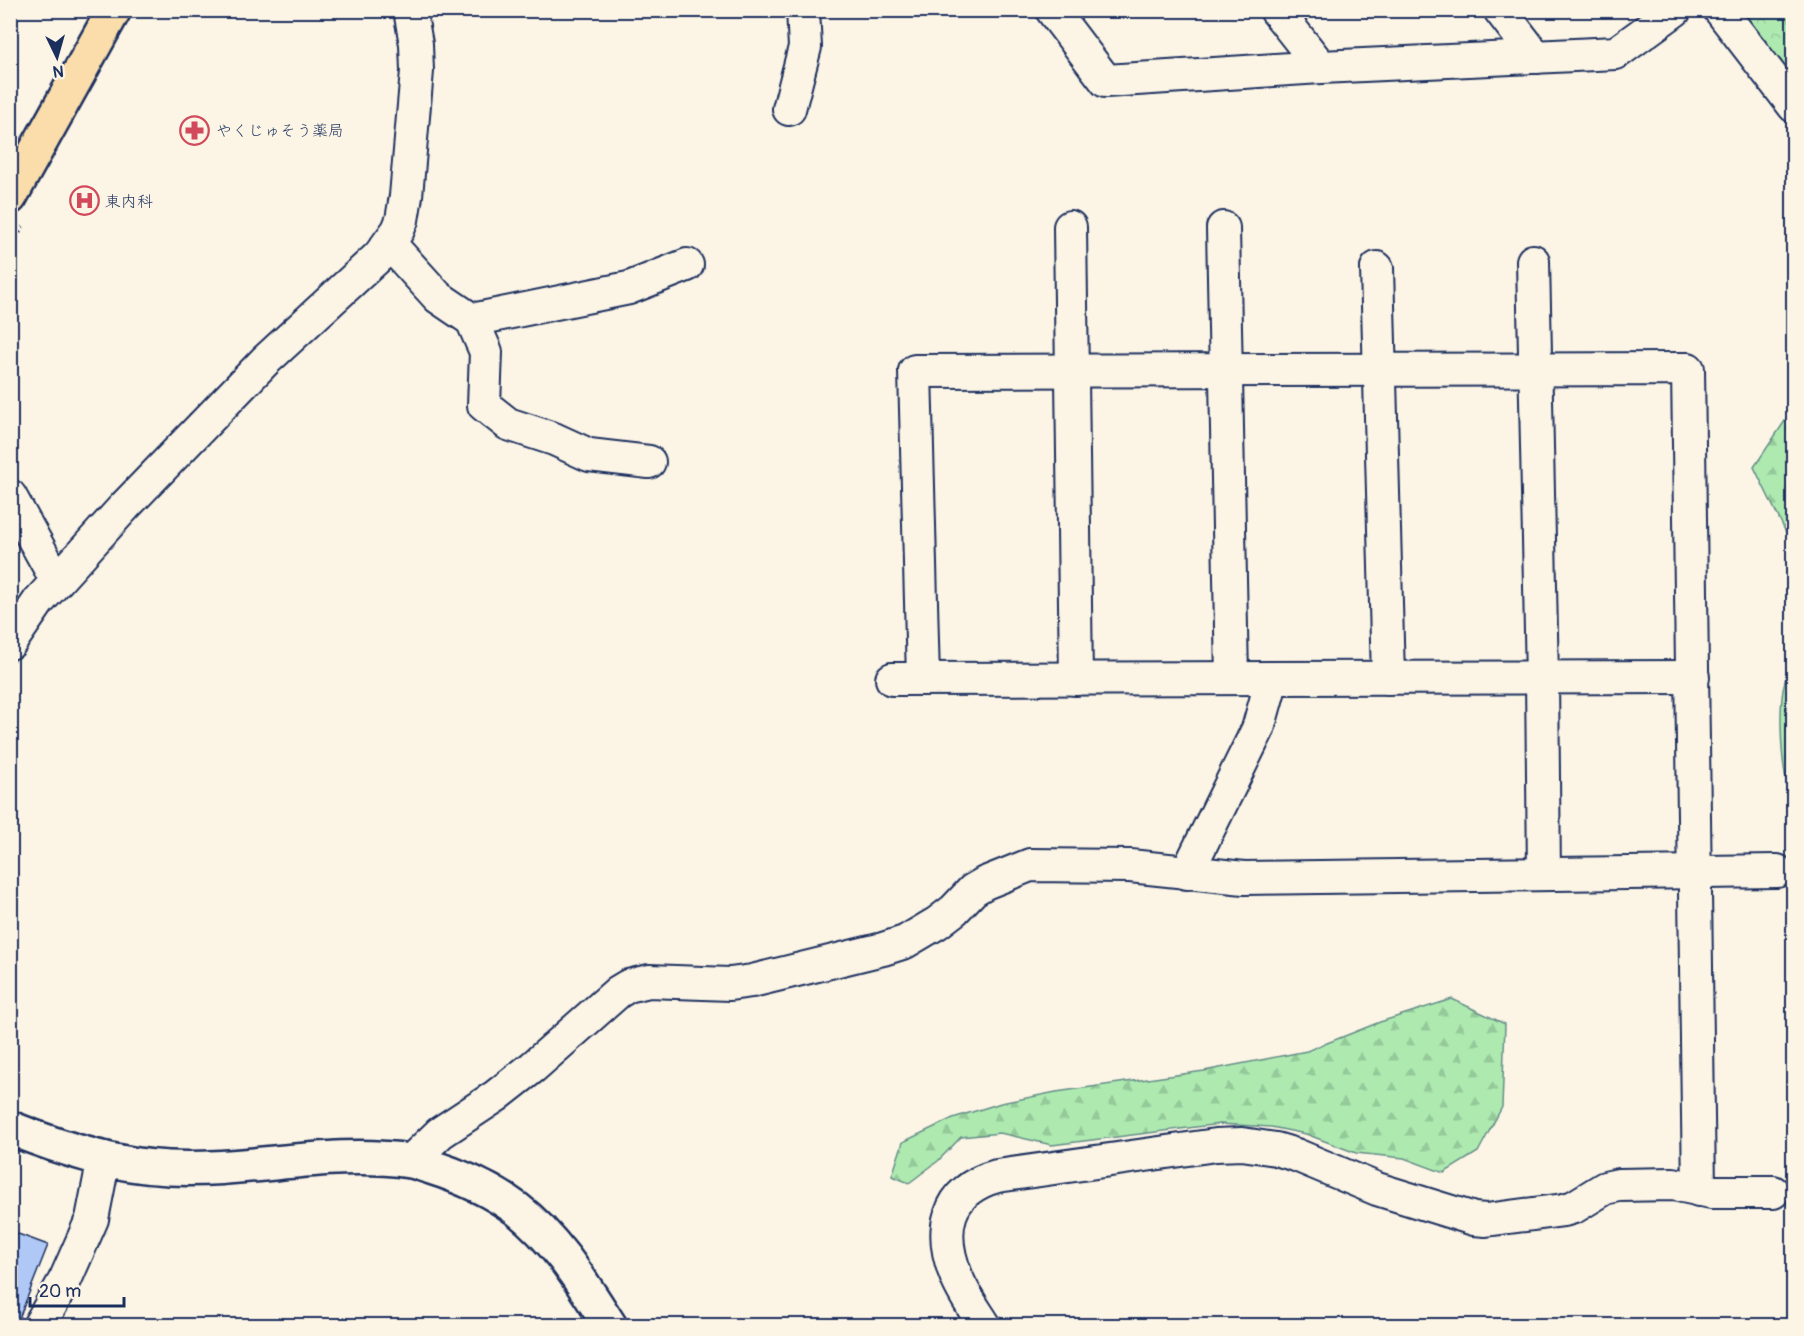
<svg xmlns="http://www.w3.org/2000/svg" width="1804" height="1336" font-family="Pangolin,'Klee One',sans-serif">
<style>
.forest{fill:url(#forest-firs);stroke:#648c87;stroke-width:1.5}
.park{fill:url(#park-crowns);stroke:#648c87;stroke-width:1.5}
.building{fill:#afc8f5;stroke:#1b2f5e;stroke-width:1.5}
.lines{fill:none;stroke-linecap:round;stroke-linejoin:round}
.street-casing{stroke:#1b2f5e;stroke-width:36}
.secondary-casing{stroke:#1b2f5e;stroke-width:38}
.highway-casing{stroke:#1b2f5e;stroke-width:38}
.path{stroke:#1b2f5e;stroke-width:4;stroke-dasharray:1.5 4.5;stroke-linecap:butt}
.street{stroke:#fcf5e5;stroke-width:32}
.secondary{stroke:#fcf5e5;stroke-width:33}
.highway{stroke:#faddab;stroke-width:33}
.labels{text-anchor:middle;stroke-width:6;stroke-linejoin:round;paint-order:stroke}
.poi-label{font-size:16px;fill:#1b2f5e;stroke:#fcf5e5;text-anchor:start}
</style>
<defs>
<pattern id="forest-firs" width="22" height="20" patternUnits="userSpaceOnUse" patternTransform="scale(1.5)"><rect width="22" height="20" fill="#aeeab0"/><path d="M5 1l3.5 6h-7zM16 11l3.5 6h-7z" fill="#95c99a"/></pattern>
<pattern id="park-crowns" width="20" height="18" patternUnits="userSpaceOnUse" patternTransform="scale(1.5)"><rect width="20" height="18" fill="#aeeab0"/><path d="M2 6a3 3 0 1 1 6 0M12 15a3 3 0 1 1 6 0" fill="none" stroke="#95c99a"/></pattern>
</defs>
<rect width="100%" height="100%" fill="#fcf5e5"/>
<filter id="ink" filterUnits="userSpaceOnUse"><feTurbulence type="fractalNoise" baseFrequency=".0167" numOctaves="2"/><feDisplacementMap in="SourceGraphic" scale="12" xChannelSelector="R" yChannelSelector="G"/><feConvolveMatrix kernelMatrix="1 2 1 2 8 2 1 2 1" color-interpolation-filters="sRGB"/></filter>
<g filter="url(#ink)">
<g class="forest">
<polygon points="1793,409 1793,547 1754,467"/>
<path d="M1793 658V798C1780 776 1778 706 1785 681 1787 673 1791 666 1793 658Z"/>
<polygon points="1452,999 1505,1024 1502,1107 1478,1152 1444,1173 1404,1158 1356,1153 1306,1134 1271,1127 1220,1124 1052,1145 1000,1133 961,1137 938,1161 909,1183 892,1176 903,1142 953,1118 1001,1103 1056,1092 1204,1071 1307,1051 1380,1022"/>
</g>
<polygon class="park" points="1738,11 1793,11 1793,82"/>
<polygon class="building" points="10,1231 48,1245 16,1326 10,1326"/>
<g class="lines">
<defs>
<g id="street">
<polyline points="1052,10 1106,81 1321,67 1616,53 1675,10"/>
<polyline points="1276,10 1321,67"/>
<polyline points="1500,10 1536,57"/>
<polyline points="1720,10 1794,106"/>
<polyline points="789,109 805,47 803,10"/>
<polyline points="1070,227 1076,679"/>
<polyline points="1223,228 1232,678"/>
<polyline points="389,243 438,297 472,320 486,352 484,405 508,424 554,439 589,455 649,462"/>
<polyline points="1533,261 1542,678 1544,874"/>
<polyline points="1377,268 1388,678"/>
<polyline points="472,320 629,288 687,265"/>
<polyline points="10,496 57,581"/>
<polyline points="10,643 39,601 125,506 265,361 379,256 398,230 402,220 406,196 417,71 416,44 410,10"/>
<polyline points="892,679 1693,677"/>
<polyline points="923,679 915,371 1688,369 1699,1190"/>
<polyline points="1187,873 1258,729 1272,679"/>
<polyline points="411,1161 440,1133 496,1096 533,1067 618,992 628,986 649,981 730,984 752,981 883,949 905,942 937,923 954,910 973,890 985,883 1030,865 1130,866 1244,878 1777,871"/>
<polyline points="39,1326 66,1278 92,1219 104,1158"/>
<path d="M985 1326C975 1310 964 1295 957 1278 938 1232 945 1190 997 1176L1216 1145 1242 1144 1276 1149 1296 1155 1377 1189 1474 1219 1486 1220 1564 1210 1574 1207 1605 1188 1619 1185 1673 1184 1711 1192H1773"/>
</g>
<path id="secondary" d="M10 1128C60 1148 115 1166 169 1168 249 1172 330 1149 410 1161 417 1162 424 1165 431 1167 463 1177 490 1189 517 1209 556 1239 583 1284 610 1326"/>
<polyline id="highway" points="10,197 114,10"/>
</defs>
<use href="#street" class="street-casing"/>
<use href="#secondary" class="secondary-casing"/>
<use href="#highway" class="highway-casing"/>
<polyline class="path" points="10,248 23,227"/>
<use href="#street" class="street"/>
<use href="#secondary" class="secondary"/>
<use href="#highway" class="highway"/>
</g>
</g>
<defs>
<symbol id="pharmacy-ring" viewBox="-11 -11 22 22"><circle r="9.5" fill="#fcf5e5" stroke="#d1495b" stroke-width="1.5"/><path d="M-2-6h4v4h4v4h-4v4h-4v-4h-4v-4h4Z" fill="#d1495b"/></symbol>
<symbol id="hospital-ring" viewBox="-11 -11 22 22"><circle r="9.5" fill="#fcf5e5" stroke="#d1495b" stroke-width="1.5"/><path d="M-5-5h3v3.5h4V-5h3V5h-3V1.5h-4V5h-3Z" fill="#d1495b"/></symbol>
</defs>
<g fill-rule="evenodd">
<use href="#pharmacy-ring" x="178" y="114" width="33" height="33"/>
<use href="#hospital-ring" x="68" y="184" width="33" height="33"/>
</g>
<g class="labels">
<g class="poi-label">
<text x="216" y="136">やくじゅそう薬局</text>
<text x="105" y="207">東内科</text>
</g>
</g>
<rect width="1804" height="1336" fill="none" stroke="#fcf5e5" stroke-width="36"/>
<rect x="18" y="18" width="1768" height="1300" fill="none" stroke="#1b2f5e" stroke-width="2" filter="url(#ink)"/>
<g transform="translate(57 57) rotate(175)" stroke="#fcf5e5" stroke-width="4.5" paint-order="stroke">
<path d="M0-4.5L10 22L0 15L-10 22Z" fill="#1b2f5e"/>
<text y="-9" font-size="16" font-weight="bold" text-anchor="middle" fill="#1b2f5e">N</text>
</g>
<path d="M30 1297v9h94v-9" fill="none" stroke="#1b2f5e" stroke-width="3"/>
<text x="39" y="1297" font-size="18" fill="#1b2f5e" stroke="#fcf5e5" stroke-width="4.5" paint-order="stroke">20 m</text>
</svg>
